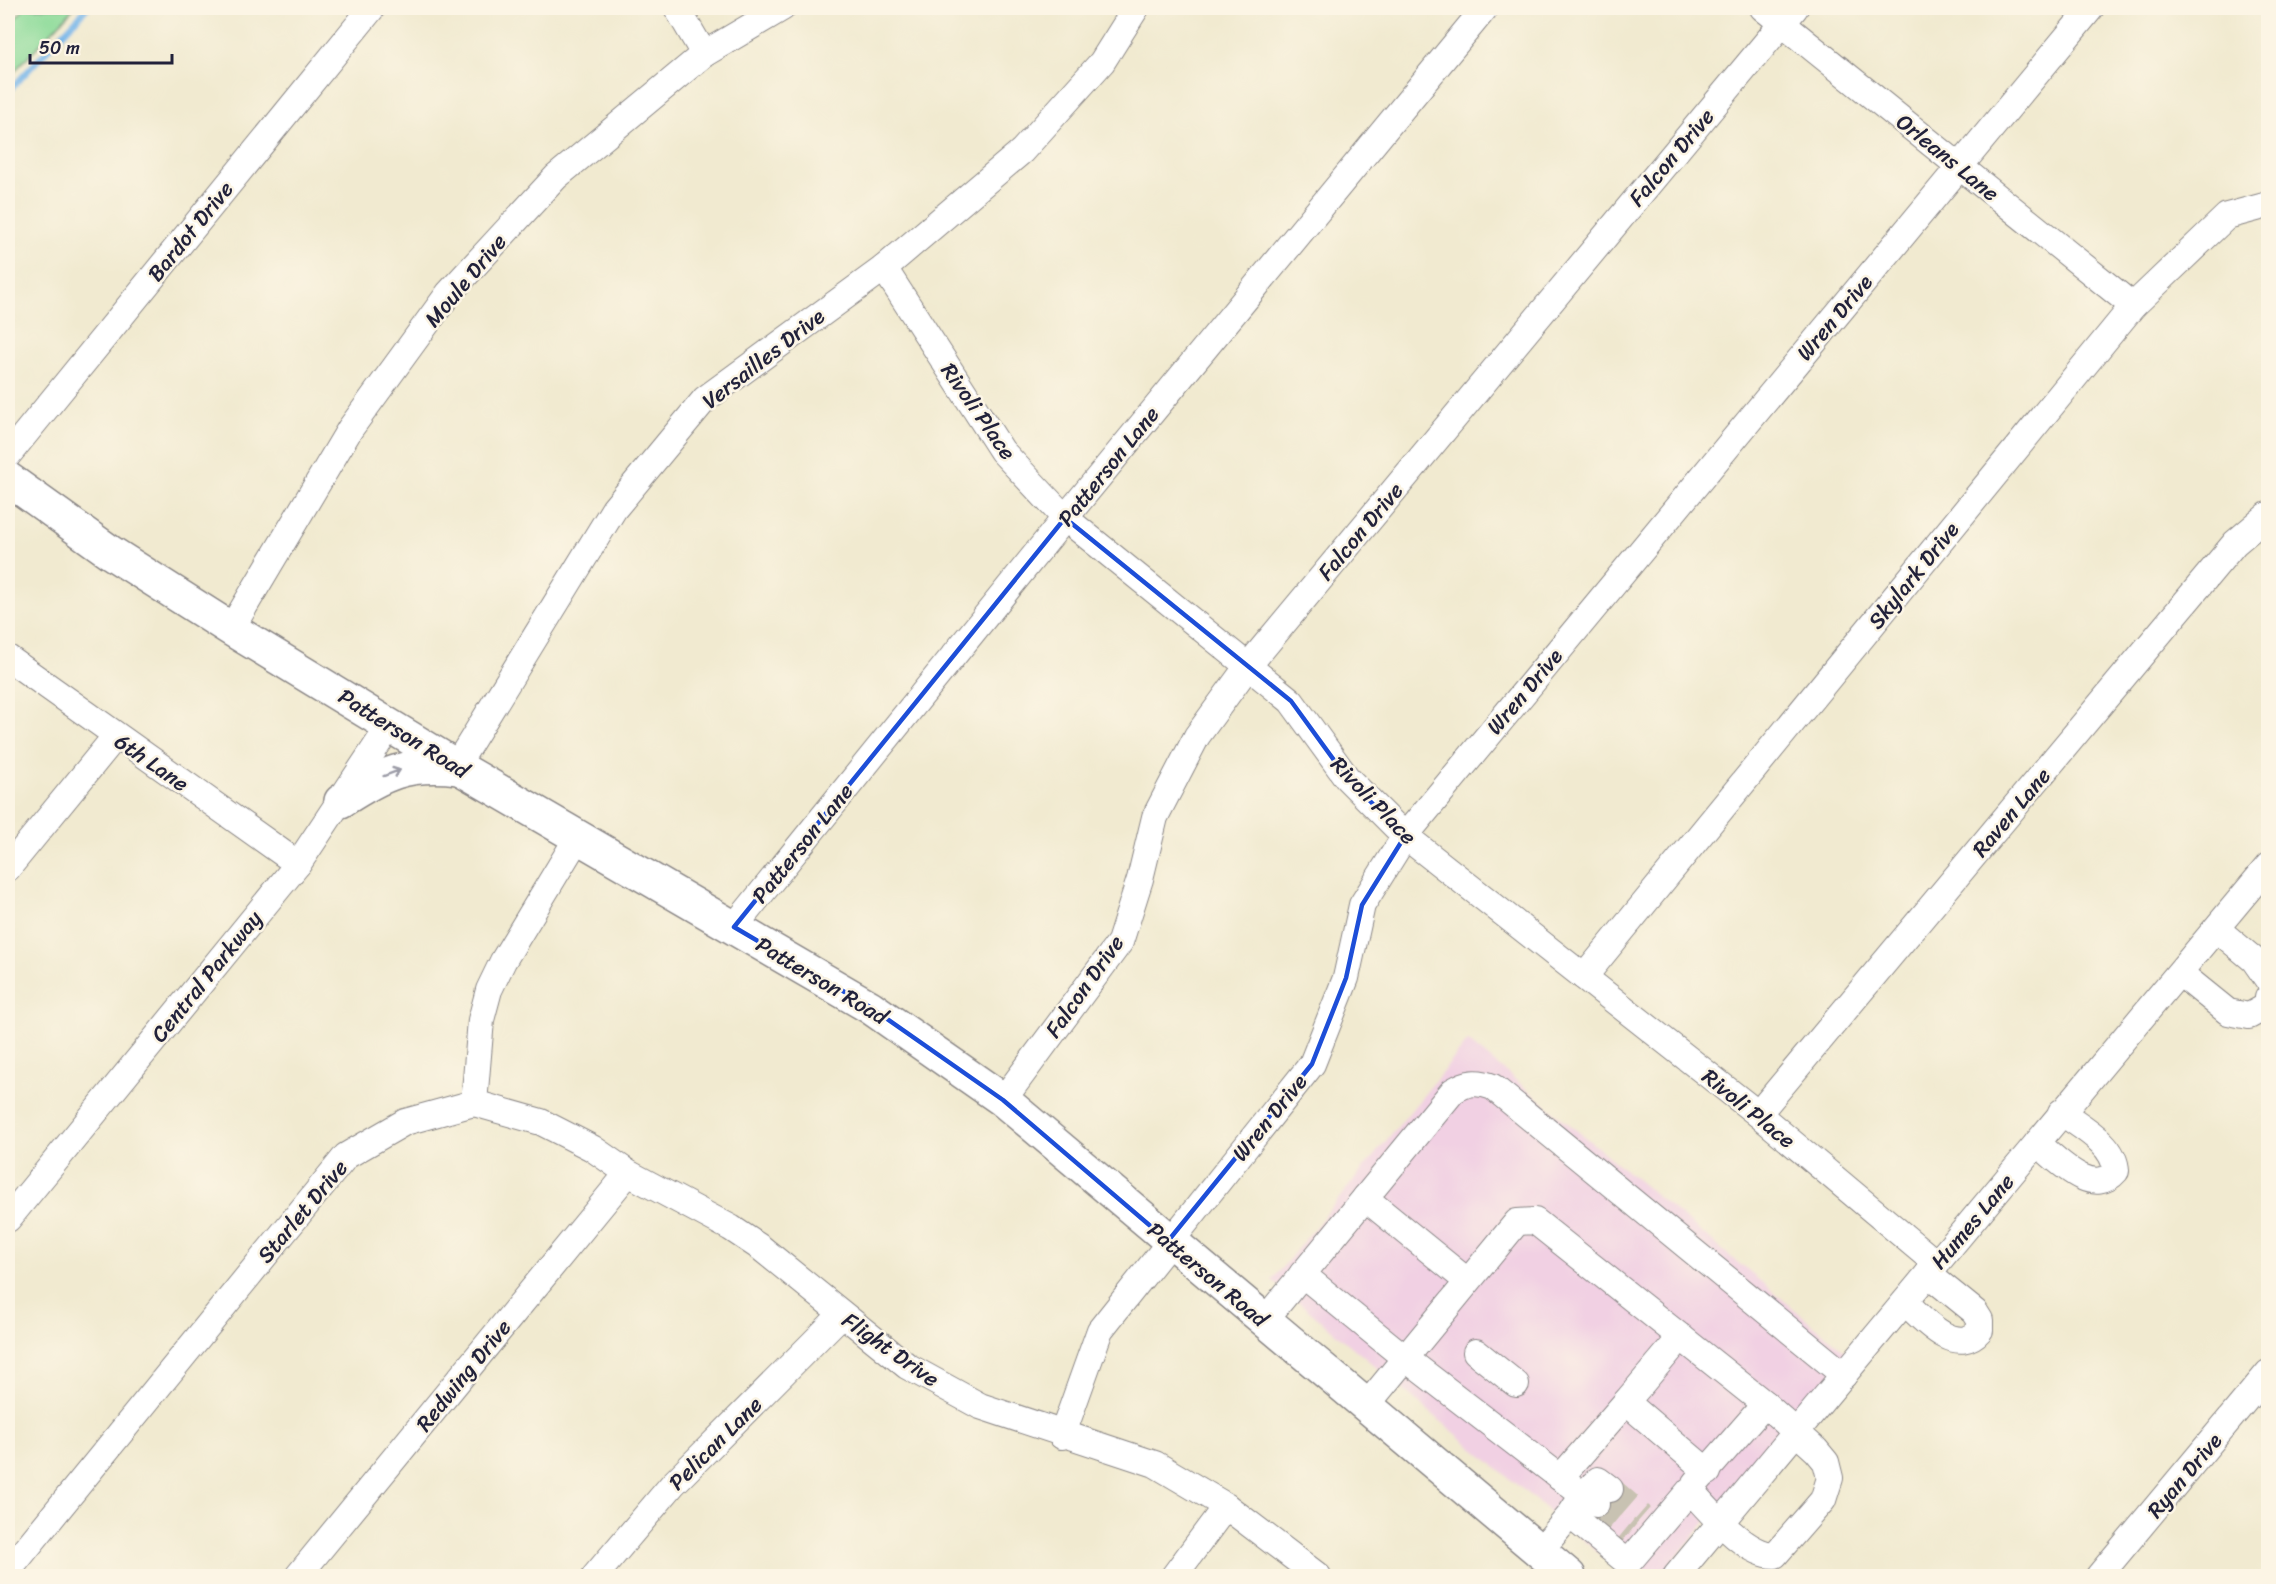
<svg xmlns="http://www.w3.org/2000/svg" width="2276" height="1584" font-family="Sriracha,sans-serif">
<style>
.built{fill:#f1d0e3}
.green{fill:#8ddb9a;stroke:#587e6a;stroke-width:1.5}
.lines{fill:none;stroke-linecap:round;stroke-linejoin:round}
.stream{stroke:#76b6ea;stroke-width:6}
.minor-tunnel{stroke:#c8c2b2;stroke-width:26;stroke-dasharray:26 13;stroke-linecap:butt}
.minor-casing{stroke:#8a8686;stroke-width:28}
.major-casing{stroke:#8a8686;stroke-width:36}
.minor{stroke:#fff;stroke-width:26}
.major{stroke:#fff;stroke-width:33}
.oneway{stroke:#9c9ca7}
.marked{fill:none;stroke:#1d4ed8;stroke-width:4.5;stroke-linejoin:round}
.labels{text-anchor:middle;stroke-width:5;stroke-linejoin:round;paint-order:stroke}
.street-label{font-size:22px;fill:#22223b;stroke:#fcf5e5}
</style>
<rect width="100%" height="100%" fill="#fcf5e5"/>
<filter id="ink" filterUnits="userSpaceOnUse"><feTurbulence type="fractalNoise" baseFrequency=".0167" numOctaves="2"/><feDisplacementMap in="SourceGraphic" scale="12" xChannelSelector="R" yChannelSelector="G"/><feConvolveMatrix kernelMatrix="1 2 1 2 8 2 1 2 1" color-interpolation-filters="sRGB"/></filter>
<filter id="wash" filterUnits="userSpaceOnUse"><feTurbulence type="fractalNoise" baseFrequency=".008" numOctaves="4" result="noise"/><feDisplacementMap in="SourceGraphic" scale="24" xChannelSelector="R" yChannelSelector="G"/><feGaussianBlur stdDeviation="1.35" result="paint"/><feColorMatrix in="noise" values="0 0 0 0 0 0 0 0 0 0 0 0 0 0 0 0 0 1.4 0 .05"/><feComposite in="paint" operator="in"/></filter>
<g filter="url(#wash)">
<rect width="100%" height="100%" fill="#f1ead0"/>
<polygon class="built" points="1468,1041 1849,1354 1660,1576 1626,1576 1272,1280"/>
<polygon class="green" points="25,8 74,8 8,78 8,26"/>
<g class="lines">
<polyline class="stream" points="8,92 87,8"/>
</g>
</g>
<g filter="url(#ink)">
<g class="lines">
<g class="minor-tunnel">
<polyline points="1610,1489 1642,1517"/>
<polyline points="1596,1504 1630,1532"/>
</g>
<defs>
<g id="minor">
<polyline points="677,8 704,54"/>
<polyline points="1763,8 2133,306"/>
<polyline points="884,268 1002,451 1065,518 1291,701 1347,778 1405,836 1758,1114 1937,1264"/>
<polyline points="8,455 372,8"/>
<polyline points="231,629 350,429 449,293 556,177 704,54 782,8"/>
<polyline points="8,658 298,864"/>
<polyline points="456,766 614,509 705,399 884,268 1022,151 1102,62 1136,8"/>
<polyline points="8,868 115,737"/>
<polyline points="734,927 1065,518 1485,8"/>
<polyline points="2218,930 2254,960 2268,980"/>
<polyline points="2181,974 2228,1012 2249,1016 2267,1006 2268,998"/>
<polyline points="1584,977 2133,306 2227,216 2268,205"/>
<polyline points="1003,1100 1120,942 1140,879 1155,817 1197,736 1248,666 1795,8"/>
<polyline points="474,1103 541,1122 592,1148 628,1173 731,1228 761,1248 907,1366 980,1406 1155,1464 1226,1506 1318,1576"/>
<polyline points="1758,1114 2235,543 2268,515"/>
<path d="M2037 1143C2057 1159 2092 1199 2116 1171 2115 1144 2081 1127 2061 1112"/>
<polyline points="1365,1198 1467,1281"/>
<polyline points="8,1219 298,864 391,724"/>
<polyline points="1302,1274 1405,1358 1583,1495 1570,1515"/>
<path d="M1905 1302C1923 1319 1956 1358 1980 1330V1320L1975 1312 1928 1274"/>
<path d="M1264 1321 1453 1091C1467 1082 1478 1081 1493 1087L1844 1375"/>
<polyline points="1476,1352 1516,1384"/>
<polyline points="1626,1402 1681,1337"/>
<path d="M1366 1406 1517 1222 1535 1221 1765 1404 1816 1450 1826 1462 1830 1478 1823 1500 1775 1555C1745 1555 1710 1511 1690 1490L1628 1563 1570 1515 1539 1552"/>
<polyline points="1062,1436 1100,1330 1312,1064 1346,978 1362,905 1405,836 2091,8"/>
<polyline points="1560,1478 1626,1402 1708,1472"/>
<polyline points="1696,1483 1765,1404"/>
<polyline points="1596,1504 1583,1495 1598,1480 1610,1489"/>
<polyline points="8,1571 346,1156 405,1122 474,1103 481,1020 489,990 503,961 578,837"/>
<polyline points="298,1576 628,1173"/>
<polyline points="595,1576 673,1484 841,1315"/>
<polyline points="1174,1576 1226,1506"/>
<polyline points="1676,1576 2268,866"/>
<polyline points="2099,1576 2268,1373"/>
</g>
<g id="major">
<polyline points="8,479 110,552 231,629 456,766 870,1007 1003,1100 1569,1576"/>
<path d="M341 801C384 773 406 762 459 768"/>
</g>
</defs>
<use href="#minor" class="minor-casing"/>
<use href="#major" class="major-casing"/>
<use href="#minor" class="minor"/>
<use href="#major" class="major"/>
</g>
<defs><path id="oneway-shaft" d="M-6 0H5M1.5-3L5.5 0L1.5 3" fill="none" stroke-width="1.6" stroke-linecap="round" stroke-linejoin="round" transform="scale(1.5)"/></defs>
<use class="oneway" href="#oneway-shaft" transform="translate(392 773) rotate(-20)"/>
</g>
<path class="marked" d="M1065 518 1291 701 1347 778 1405 836 1362 905 1346 978 1312 1064 1168 1241 1003 1100 870 1007 734 927Z"/>
<g class="labels">
<g class="street-label">
<text transform="translate(1671 157) rotate(-50)" y="8">Falcon Drive</text>
<text transform="translate(1948 157) rotate(39)" y="8">Orleans Lane</text>
<text transform="translate(190 231) rotate(-51)" y="8">Bardot Drive</text>
<text transform="translate(465 280) rotate(-50)" y="8">Moule Drive</text>
<text transform="translate(1834 317) rotate(-50)" y="8">Wren Drive</text>
<text transform="translate(763 358) rotate(-38)" y="8">Versailles Drive</text>
<text transform="translate(979 411) rotate(55)" y="8">Rivoli Place</text>
<text transform="translate(1108 466) rotate(-51)" y="8">Patterson Lane</text>
<text transform="translate(1360 531) rotate(-50)" y="8">Falcon Drive</text>
<text transform="translate(1913 575) rotate(-51)" y="8">Skylark Drive</text>
<text transform="translate(1524 691) rotate(-50)" y="8">Wren Drive</text>
<text transform="translate(404 733) rotate(32)" y="8">Patterson Road</text>
<text transform="translate(152 762) rotate(35)" y="8">6th Lane</text>
<text transform="translate(1374 800) rotate(46)" y="8">Rivoli Place</text>
<text transform="translate(2011 812) rotate(-50)" y="8">Raven Lane</text>
<text transform="translate(802 843) rotate(-51)" y="8">Patterson Lane</text>
<text transform="translate(206 976) rotate(-51)" y="8">Central Parkway</text>
<text transform="translate(822 980) rotate(31)" y="8">Patterson Road</text>
<text transform="translate(1084 986) rotate(-55)" y="8">Falcon Drive</text>
<text transform="translate(1749 1108) rotate(39)" y="8">Rivoli Place</text>
<text transform="translate(1269 1117) rotate(-51)" y="8">Wren Drive</text>
<text transform="translate(302 1211) rotate(-50)" y="8">Starlet Drive</text>
<text transform="translate(1972 1221) rotate(-50)" y="8">Humes Lane</text>
<text transform="translate(1208 1274) rotate(40)" y="8">Patterson Road</text>
<text transform="translate(891 1349) rotate(35)" y="8">Flight Drive</text>
<text transform="translate(463 1375) rotate(-51)" y="8">Redwing Drive</text>
<text transform="translate(715 1443) rotate(-45)" y="8">Pelican Lane</text>
<text transform="translate(2184 1475) rotate(-50)" y="8">Ryan Drive</text>
</g>
</g>
<rect width="2276" height="1584" fill="none" stroke="#fcf5e5" stroke-width="30"/>
<path d="M30 54v9h142v-9" fill="none" stroke="#22223b" stroke-width="3"/>
<text x="39" y="54" font-size="18" fill="#22223b" stroke="#fcf5e5" stroke-width="4.5" paint-order="stroke">50 m</text>
</svg>
